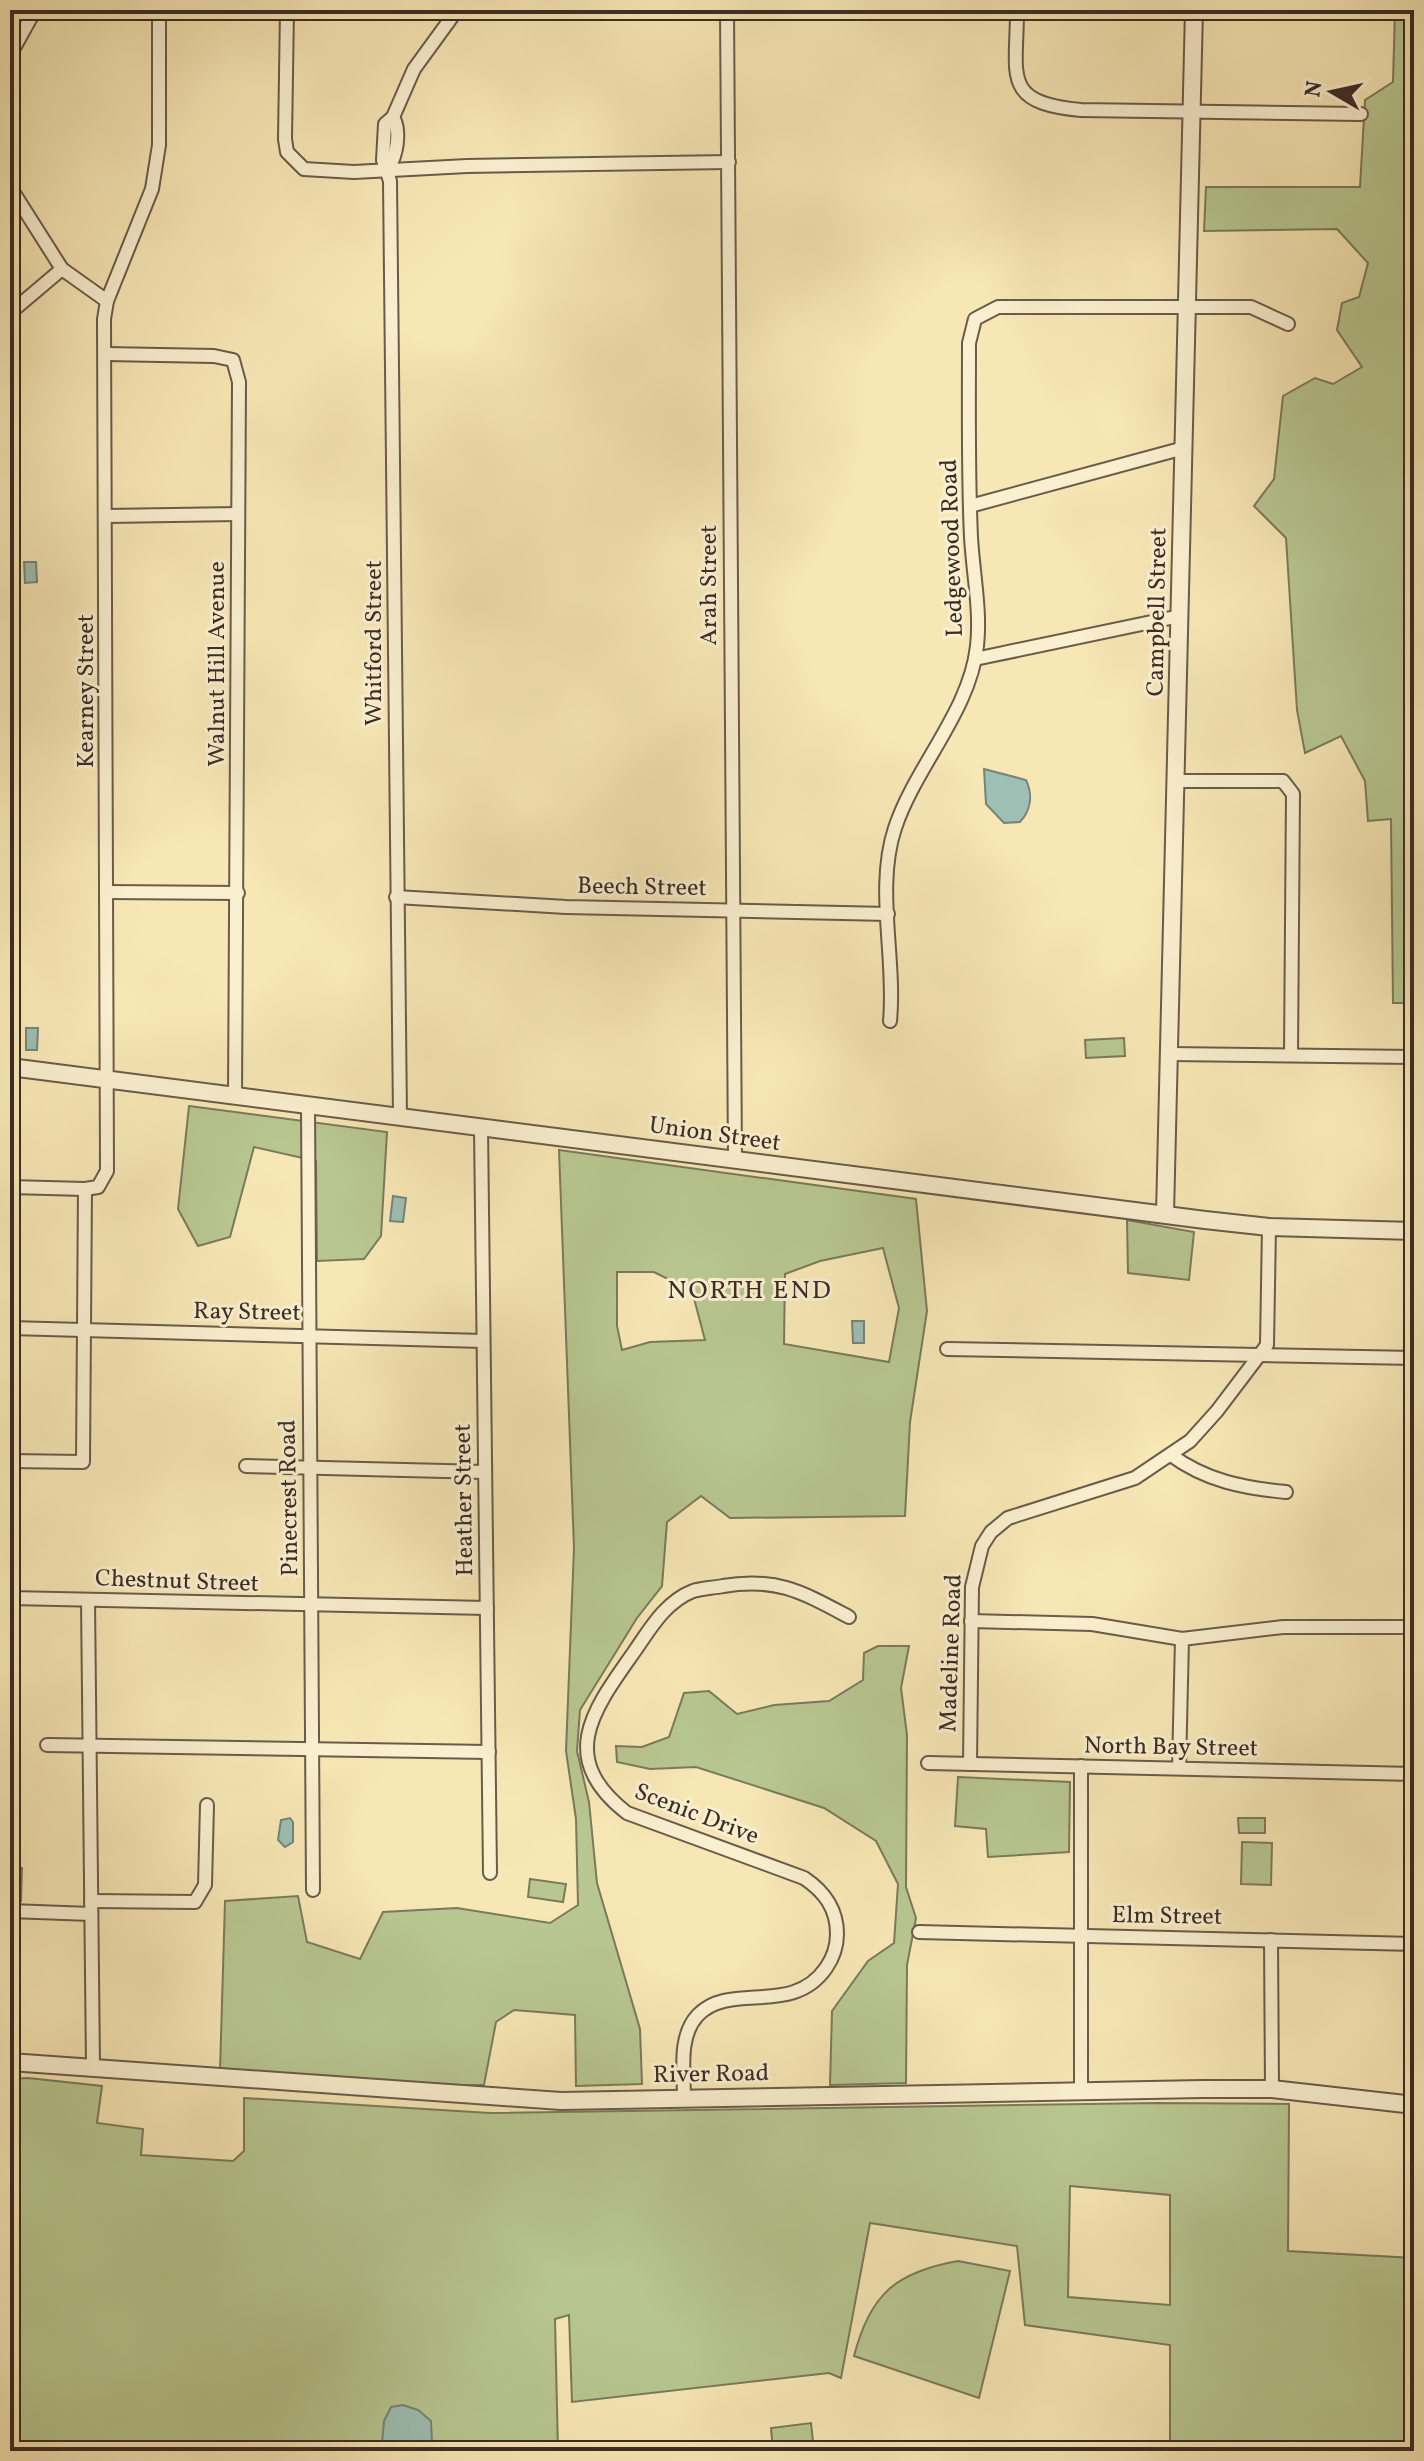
<svg xmlns="http://www.w3.org/2000/svg" width="1424" height="2461" font-family="Vollkorn,serif">
<style>
.green{fill:#b8c791;stroke:#7a7a5c;stroke-width:2;fill-rule:evenodd}
.water{fill:#9ebfb3;stroke:#76847b;stroke-width:2}
.lines{fill:none;stroke-linecap:round;stroke-linejoin:round}
.minor-casing{stroke:#6a5b4a;stroke-width:16}
.tertiary-casing{stroke:#6a5b4a;stroke-width:20}
.minor{stroke:#faefcf;stroke-width:12}
.tertiary{stroke:#faefcf;stroke-width:16}
.labels{text-anchor:middle;stroke-width:6;stroke-linejoin:round;paint-order:stroke}
.street-label{font-size:24px;fill:#3b2c26;stroke:#faefcf}
.neighbourhood-label{font-size:26px;letter-spacing:2px;fill:#3b2c26;stroke:#faefcf}
</style>
<rect width="100%" height="100%" fill="#f7e7b5"/>
<filter id="stains"><feTurbulence type="fractalNoise" baseFrequency=".0025" numOctaves="4"/><feColorMatrix values="0 0 0 0 .2 0 0 0 0 .09 0 0 0 0 .02 0 0 0 .5 -.17"/></filter>
<radialGradient id="worn" r=".72"><stop offset=".6" stop-color="#630" stop-opacity="0"/><stop offset="1" stop-color="#630" stop-opacity=".3"/></radialGradient>
<g class="green">
<polygon points="1395,10 1414,10 1414,1003 1393,1003 1391,819 1368,821 1365,781 1341,736 1305,753 1297,710 1286,538 1254,506 1274,479 1283,396 1315,378 1333,384 1362,367 1337,330 1342,303 1359,297 1368,263 1337,229 1204,231 1206,187 1360,187 1365,100 1393,82"/>
<polygon points="1124,1038 1125,1056 1086,1058 1085,1040"/>
<polygon points="189,1106 387,1132 381,1236 364,1259 317,1261 316,1161 254,1147 230,1237 198,1246 178,1209"/>
<path d="M559 1150 916 1199 927 1311 910 1422 905 1516 730 1518 701 1496 667 1522 662 1586 637 1618 580 1710 577 1751 589 1802 597 1883 640 2029 642 2084 576 2086 575 2015 514 2010 496 2022 484 2085H415L220 2071 225 1901 298 1896 307 1942 360 1959 383 1912 457 1908 550 1923 578 1905 576 1819 566 1751 574 1548ZM883 1248 899 1308 889 1362 784 1344 785 1274 820 1261ZM617 1272H654L692 1291 705 1340 650 1342 622 1350 617 1326Z"/>
<polygon points="1127,1220 1194,1232 1189,1280 1128,1273"/>
<polygon points="878,1646 909,1646 901,1688 907,1735 906,1887 916,1918 907,1965 906,2083 830,2085 832,2011 868,1961 894,1943 898,1884 876,1841 824,1808 696,1767 650,1769 617,1762 616,1746 642,1747 669,1737 684,1693 709,1691 737,1714 774,1705 829,1701 863,1680 864,1653"/>
<polygon points="958,1777 1070,1782 1069,1852 988,1857 986,1829 955,1826"/>
<polygon points="1238,1818 1265,1818 1265,1833 1239,1833"/>
<polygon points="1242,1842 1272,1843 1271,1885 1241,1884"/>
<polygon points="10,1868 22,1868 21,1901 10,1901"/>
<polygon points="530,1879 566,1884 563,1902 528,1897"/>
<path d="M28 2078 102 2086 97 2123 143 2129 141 2155 233 2161 244 2151V2098L490 2113 1157 2103 1289 2104 1288 2251 1414 2258V2451H1170V2345L1025 2325 1017 2246 870 2223 841 2378 829 2373 572 2402 569 2315 555 2319 558 2451H428L432 2444 382 2442 390 2451H10V2079ZM1070 2186 1170 2195V2305L1068 2297Z"/>
<path d="M958 2261 1010 2271 979 2398 854 2356C870 2294 896 2272 958 2261Z"/>
<polygon points="811,2423 814,2451 773,2451 771,2428"/>
</g>
<g class="water">
<polygon points="24,562 36,562 37,582 25,583"/>
<path d="M984 769 1026 780C1033 795 1031 810 1020 822L1004 823 986 804Z"/>
<polygon points="26,1028 38,1028 37,1050 26,1050"/>
<polygon points="393,1196 406,1198 403,1222 390,1221"/>
<polygon points="852,1321 864,1321 864,1343 853,1343"/>
<polygon points="290,1818 293,1822 293,1842 285,1847 278,1840 281,1820"/>
<polygon points="403,2405 418,2410 431,2421 432,2444 428,2451 390,2451 382,2443 384,2421 391,2407"/>
</g>
<g class="lines">
<defs>
<g id="minor">
<polyline points="287,10 285,139 287,152 304,169 354,172 467,166 729,162"/>
<polyline points="727,10 735,1159"/>
<path d="M1017 10C1017 76 1001 103 1081 110L1361 114"/>
<polyline points="10,55 35,10"/>
<path d="M388 169C397 155 401 131 393 117"/>
<polyline points="10,187 62,269 107,301"/>
<polyline points="10,313 62,269"/>
<polyline points="106,354 214,356 233,360 239,382 235,1097"/>
<polyline points="970,506 1184,448"/>
<polyline points="107,516 238,514"/>
<polyline points="975,659 1180,616"/>
<polyline points="1176,781 1283,781 1293,794 1291,1054"/>
<polyline points="107,892 238,893"/>
<polyline points="396,897 566,907 888,914"/>
<path d="M890 1021C896 958 875 888 895 828 915 767 970 711 977 646 981 611 973 573 971 537 968 473 969 408 969 343L975 319 998 307H1251L1288 324"/>
<polyline points="1170,1054 1414,1057"/>
<polyline points="308,1105 313,1890"/>
<polyline points="400,1117 390,181 383,160 385,124 393,117 414,69 457,10"/>
<polyline points="481,1127 490,1873"/>
<polyline points="10,1187 85,1189"/>
<polyline points="10,1328 483,1341"/>
<polyline points="947,1349 1414,1358"/>
<path d="M1171 1455C1206 1481 1244 1488 1286 1492"/>
<polyline points="10,1461 83,1462 85,1189 98,1187 107,1171 104,319 107,301 152,189 159,145 159,10"/>
<polyline points="246,1466 485,1472"/>
<polyline points="10,1598 487,1608"/>
<polyline points="88,1600 93,2067"/>
<polyline points="971,1621 1092,1624 1182,1639 1283,1627 1414,1627"/>
<polyline points="47,1745 489,1752"/>
<polyline points="928,1763 1414,1774"/>
<polyline points="970,1764 972,1587 982,1546 991,1532 1008,1518 1135,1478 1190,1441 1217,1411 1267,1345 1269,1227"/>
<polyline points="1179,1768 1182,1639"/>
<polyline points="91,1901 195,1902 205,1885 207,1805"/>
<polyline points="10,1911 91,1914"/>
<polyline points="919,1932 1414,1944"/>
<polyline points="1271,1940 1272,2089"/>
<polyline points="1081,2091 1081,1766"/>
<path d="M684 2098C684 2071 678 2036 698 2015 731 1981 792 2017 826 1968 833 1958 837 1946 837 1934 837 1909 825 1892 804 1878L627 1813C556 1758 593 1710 634 1652 650 1629 665 1602 693 1591 702 1588 713 1588 723 1586 777 1577 802 1592 849 1617"/>
</g>
<g id="tertiary">
<polyline points="10,1067 1205,1220 1269,1227 1414,1231"/>
<polyline points="1165,1214 1194,10"/>
<polyline points="10,2062 561,2101 1202,2089 1272,2089 1414,2105"/>
</g>
</defs>
<use href="#minor" class="minor-casing"/>
<use href="#tertiary" class="tertiary-casing"/>
<use href="#minor" class="minor"/>
<use href="#tertiary" class="tertiary"/>
</g>
<g class="labels">
<g class="street-label">
<text transform="translate(951 548) rotate(-92)" y="8">Ledgewood Road</text>
<text transform="translate(708 585) rotate(-90)" y="8">Arah Street</text>
<text transform="translate(1156 612) rotate(-89)" y="8">Campbell Street</text>
<text transform="translate(373 643) rotate(-90)" y="8">Whitford Street</text>
<text transform="translate(216 664) rotate(-90)" y="8">Walnut Hill Avenue</text>
<text transform="translate(85 691) rotate(-90)" y="8">Kearney Street</text>
<text transform="translate(642 886) rotate(1)" y="8">Beech Street</text>
<text transform="translate(715 1133) rotate(8)" y="8">Union Street</text>
<text transform="translate(247 1311) rotate(1)" y="8">Ray Street</text>
<text transform="translate(288 1498) rotate(-91)" y="8">Pinecrest Road</text>
<text transform="translate(463 1500) rotate(-91)" y="8">Heather Street</text>
<text transform="translate(177 1580) rotate(2)" y="8">Chestnut Street</text>
<text transform="translate(950 1653) rotate(-88)" y="8">Madeline Road</text>
<text transform="translate(1171 1746) rotate(1)" y="8">North Bay Street</text>
<text transform="translate(697 1813) rotate(21)" y="8">Scenic Drive</text>
<text transform="translate(1167 1915) rotate(1)" y="8">Elm Street</text>
<text transform="translate(711 2073) rotate(-1)" y="8">River Road</text>
</g>
<g class="neighbourhood-label">
<text x="750" y="1298">NORTH END</text>
</g>
</g>
<rect width="1424" height="2461" fill="none" stroke="#f7e7b5" stroke-width="40"/>
<rect x="12" y="12" width="1400" height="2437" fill="none" stroke="#3b2c26" stroke-width="4"/>
<rect x="20" y="20" width="1384" height="2421" fill="none" stroke="#3b2c26" stroke-width="2"/>
<g transform="translate(1332 92) rotate(279)" stroke="#faefcf" stroke-width="6" paint-order="stroke">
<path d="M0-6L14 30L0 20L-14 30Z" fill="#3b2c26"/>
<text y="-12" font-size="22" font-weight="bold" text-anchor="middle" fill="#3b2c26">N</text>
</g>
<rect width="100%" height="100%" filter="url(#stains)"/>
<rect width="100%" height="100%" fill="url(#worn)"/>
</svg>
